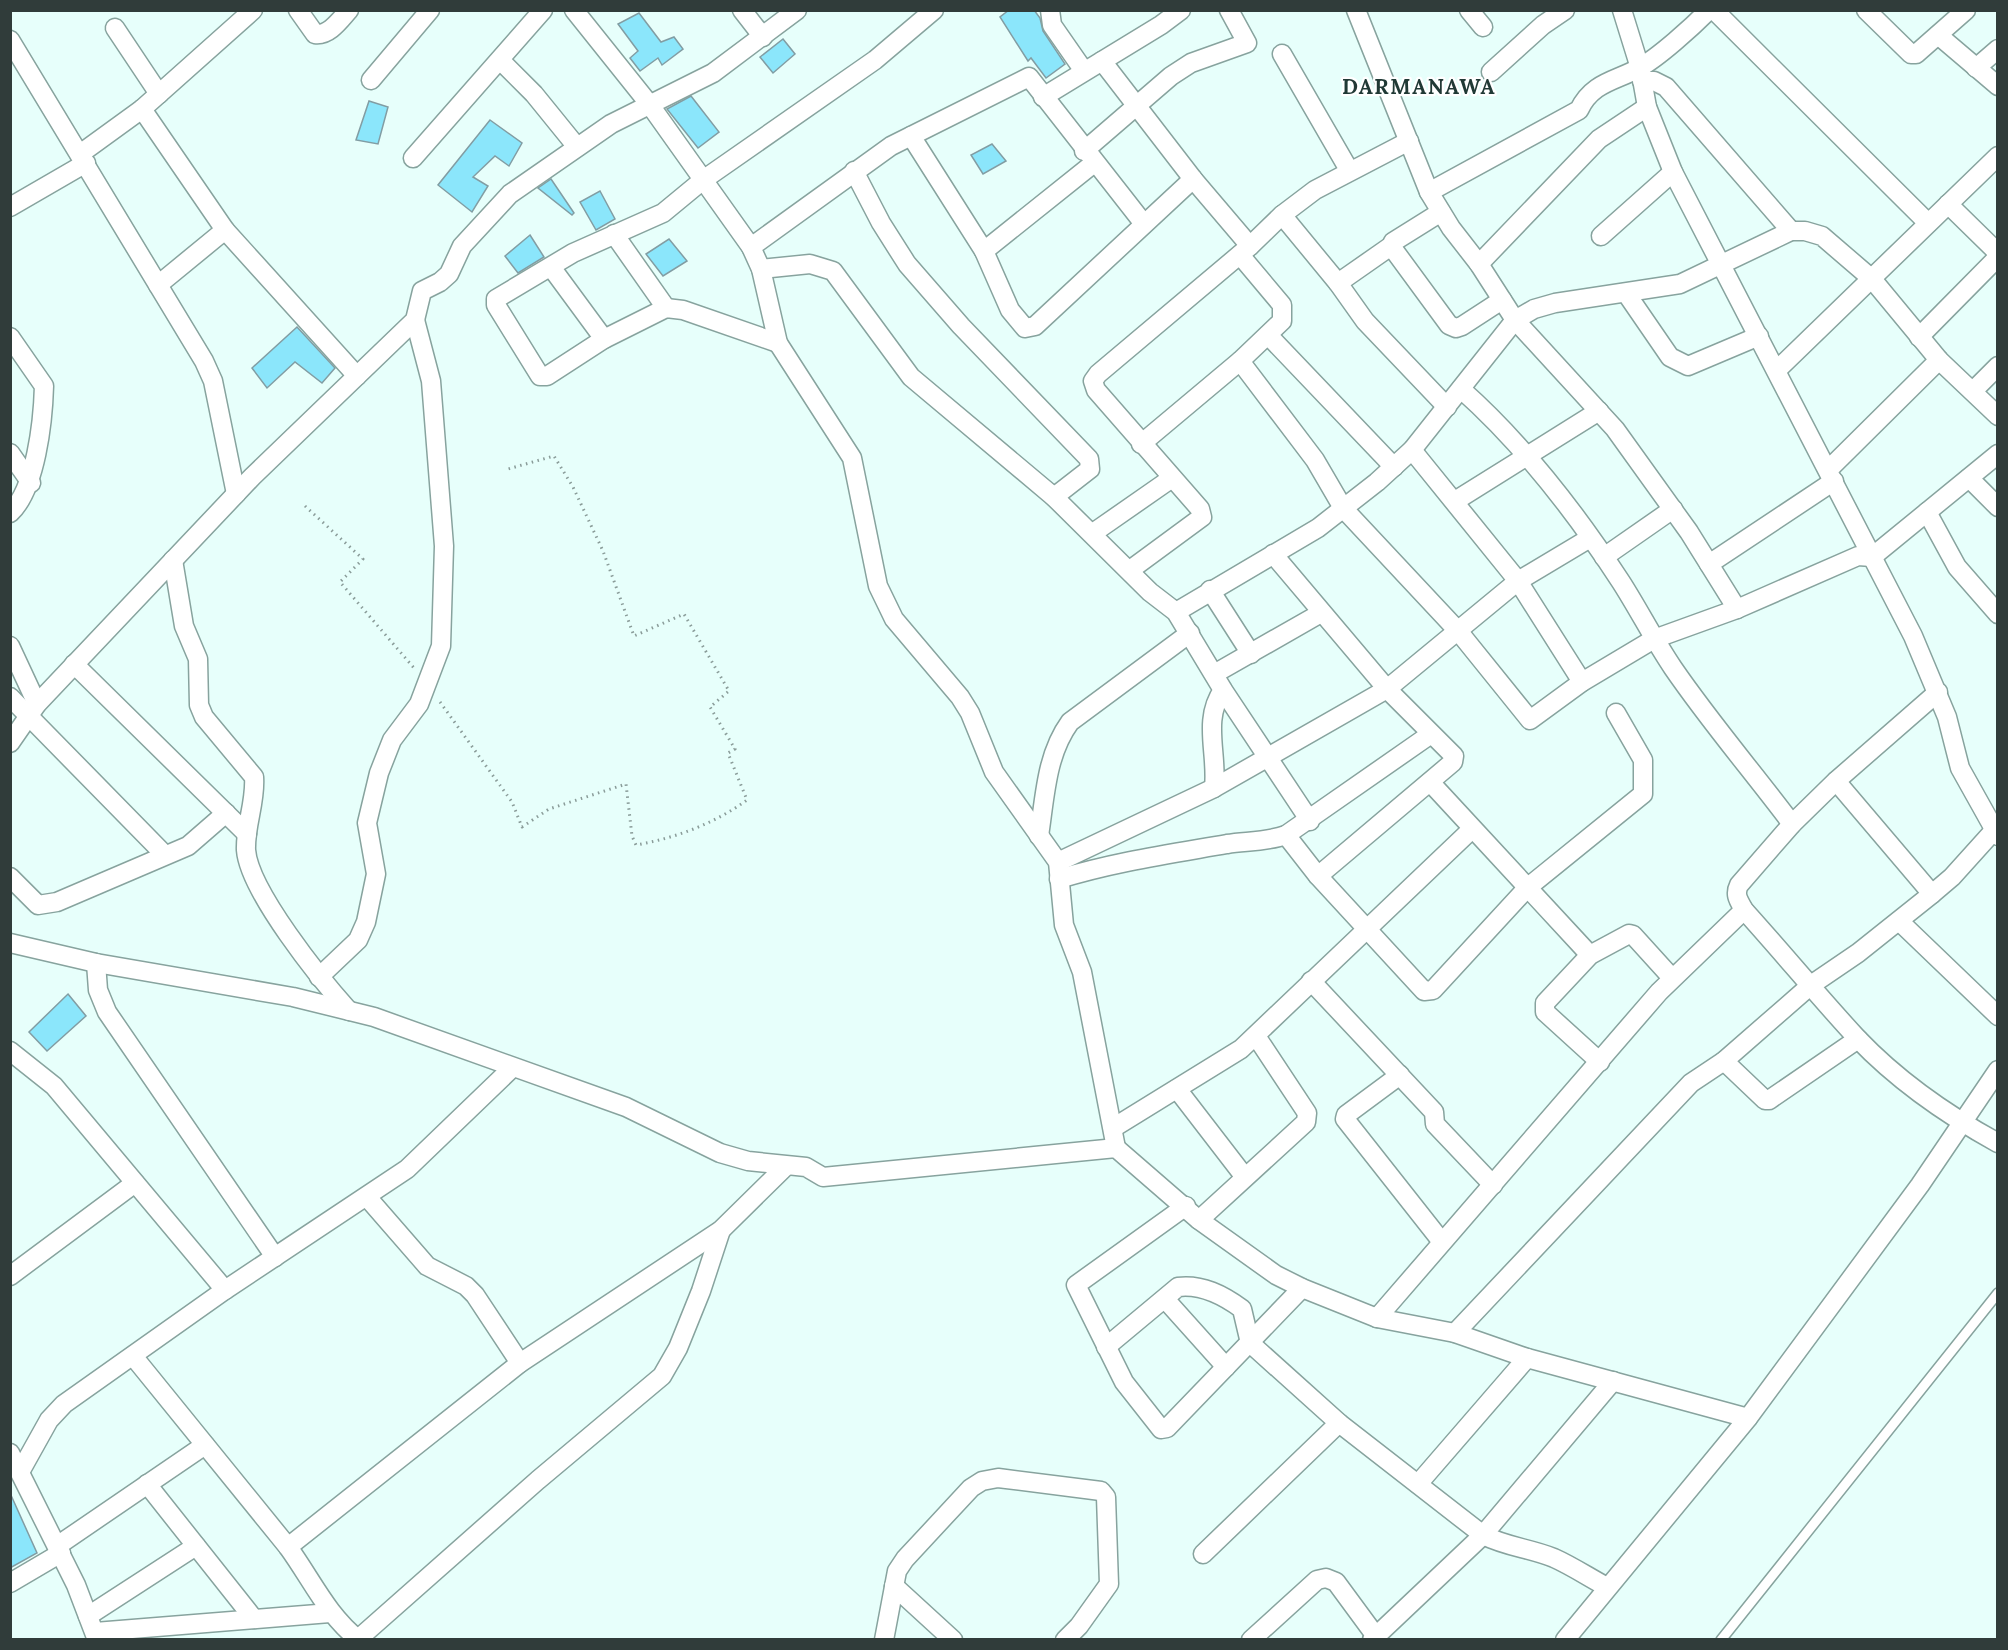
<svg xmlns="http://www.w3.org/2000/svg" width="2008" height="1650" font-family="Lora,serif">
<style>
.building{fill:#8be6fb;stroke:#829da3;stroke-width:1.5}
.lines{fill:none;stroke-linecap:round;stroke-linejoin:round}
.lane-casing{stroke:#87a39e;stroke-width:12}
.street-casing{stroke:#87a39e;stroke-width:21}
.path{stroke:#8a9c99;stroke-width:3;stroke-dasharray:1.5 4.5;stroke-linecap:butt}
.lane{stroke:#fff;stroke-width:9}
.street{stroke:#fff;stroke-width:18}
.labels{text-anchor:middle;stroke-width:4.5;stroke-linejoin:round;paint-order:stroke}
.district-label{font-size:21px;font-weight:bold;letter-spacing:1.5px;fill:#203935;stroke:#fff}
</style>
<rect width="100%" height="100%" fill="#e7fffb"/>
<g class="building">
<polygon points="1009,10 1034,10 1040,18 1043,31 1065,64 1046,78 1031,58 1028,61 1000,17"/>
<polygon points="639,13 661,42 674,37 683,49 662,65 658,58 640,71 630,58 638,51 618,24"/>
<polygon points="783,39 795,54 773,73 760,57"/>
<polygon points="691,96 719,132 698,148 667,109"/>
<polygon points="369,101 388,107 378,144 356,140"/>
<polygon points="490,120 522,143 509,166 495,156 473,177 488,186 472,212 438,185"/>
<polygon points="992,144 1006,161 983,174 971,155"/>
<polygon points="551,179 574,213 572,215 538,188"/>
<polygon points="600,191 615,219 596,230 580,202"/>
<polygon points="530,235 544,257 518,273 505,256"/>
<polygon points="669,239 687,261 663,276 646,254"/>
<polygon points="297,327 335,368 322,383 295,362 267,388 252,368"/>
<polygon points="68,994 86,1016 47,1051 29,1032"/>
<polygon points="10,1493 37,1553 10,1568"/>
</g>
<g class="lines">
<defs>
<polyline id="lane" points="1721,1640 1998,1293"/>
<g id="street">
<path d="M298 10 315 34C329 36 340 20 349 10"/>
<polyline points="574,10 650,105 751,247 761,269 778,343 852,458 878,586 894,619 960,697 970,713 994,772 1058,862 1064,925 1082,972 1116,1148"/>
<polyline points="742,10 763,37"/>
<polyline points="1050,10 1052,25 1084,71"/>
<polyline points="1356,10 1429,192 1451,228 1479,264 1515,320 1615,429 1689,532 1737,609"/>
<polyline points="1469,10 1483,27"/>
<polyline points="1622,10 1640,68 1647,107 1673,172 1913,636 1947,717 1960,768 1998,836"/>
<polyline points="1714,10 1928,223"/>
<polyline points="1866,10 1911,54 1916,54 1966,10"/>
<polyline points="115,28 159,94"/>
<polyline points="1938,35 1998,86"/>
<polyline points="10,40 204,361 213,381 236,494"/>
<polyline points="1282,54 1349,170"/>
<polyline points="500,60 534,94 577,147"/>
<polyline points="1102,61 1193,179 1250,246"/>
<polyline points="1976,68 1998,49"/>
<polyline points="1491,72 1543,25 1565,10"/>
<polyline points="371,80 430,10"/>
<polyline points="1642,81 1654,81 1666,87 1791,231"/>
<polyline points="1043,97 1161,25 1181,10"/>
<polyline points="142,109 225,230 357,376"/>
<polyline points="911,136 984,251 1010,310 1025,328 1035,326 1193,179"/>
<polyline points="1084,151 1171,76 1191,63 1247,43 1229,10"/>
<polyline points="80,154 142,109 253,10"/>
<polyline points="413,158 543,10"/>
<polyline points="854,171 881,223 907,264 961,326 1089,459 1090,469 1054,497"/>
<path d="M1429 192 1579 110C1592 82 1616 81 1639 68 1659 57 1692 27 1709 10"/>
<polyline points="1948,204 1998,253"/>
<polyline points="10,207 86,163"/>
<polyline points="1282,215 1338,283 1365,321 1447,407"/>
<polyline points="614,234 666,308"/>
<polyline points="1601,236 1673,172"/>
<polyline points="1391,246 1449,325 1456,328 1462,326 1502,300"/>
<polyline points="751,247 891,146 1029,77 1144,224"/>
<polyline points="984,251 1094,163"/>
<polyline points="1479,264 1599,139 1647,107"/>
<polyline points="551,267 604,339"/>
<polyline points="761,269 810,264 833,271 911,377 1054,497 1150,592 1176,612 1223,690 1310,821"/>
<polyline points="1338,283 1391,246 1393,242 1441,212"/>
<polyline points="158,285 225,230"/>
<polyline points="1626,293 1670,357 1688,366 1759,336"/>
<polyline points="1268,335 1394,467"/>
<path d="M10 337 44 386C43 421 36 489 10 513"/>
<polyline points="1919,337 1998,257"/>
<polyline points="778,343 683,310 666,308 604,339 547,376 540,376 496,305 496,299 573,253 663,213 703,180 875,60 934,10"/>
<polyline points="1240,361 1315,460 1343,508 1459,632 1530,720 1582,682 1654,639 1737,609 1858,556 1872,557 1998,454"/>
<polyline points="1777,370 1998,156"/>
<path d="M1461 389C1523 444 1576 513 1621 582 1639 610 1654 640 1673 668 1710 722 1753 772 1792 824"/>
<polyline points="1973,391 1998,366"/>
<polyline points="1141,444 1240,361 1282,321 1282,305 1240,255"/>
<polyline points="1412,450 1518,581 1582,682"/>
<polyline points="10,453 31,483"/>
<polyline points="1828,470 1939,360"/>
<polyline points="1969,478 1998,507"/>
<polyline points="1455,501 1599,411"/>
<polyline points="1927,512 1957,567 1998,614"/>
<polyline points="1093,533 1172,478"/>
<polyline points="1273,554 1387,689 1454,756 1453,762 1318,876"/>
<polyline points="1604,557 1673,509"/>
<path d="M173 560 184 626 198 659 199 705 204 717 254 777C256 802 245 825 246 850 249 891 321 980 349 1011"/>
<polyline points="1709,564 1834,481"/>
<polyline points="1130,570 1202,517 1200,509 1096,390 1093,381 1098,374 1250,246 1282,215 1315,190 1409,141"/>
<polyline points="1210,590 1251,654"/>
<polyline points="1176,612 1318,528 1377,482 1412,450 1515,320 1534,309 1555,303 1680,284 1791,231 1805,231 1822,236 1872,279 1939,360 1998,416"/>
<polyline points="10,646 37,704"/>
<polyline points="74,664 247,834"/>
<polyline points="1214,674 1321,613"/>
<path d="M1938 692 1836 781 1792 824 1739 885C1734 895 1739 901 1744 910 1782 952 1819 997 1857 1038 1897 1080 1947 1115 1998 1143"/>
<polyline points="10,697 164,854"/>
<polyline points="10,743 37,704 252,477 415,320 422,291 440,282 449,274 462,246 510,194 611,124 713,73 797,10"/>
<polyline points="1836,781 1932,894"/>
<polyline points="1430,782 1590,955"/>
<path d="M1214 788C1218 754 1202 720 1223 690"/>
<polyline points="1286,835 1318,876 1424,991 1433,990 1527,888 1643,794 1643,760 1616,713"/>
<path d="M1039 836C1045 797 1046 755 1070 722L1190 633"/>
<polyline points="1058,862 1214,788 1387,689 1518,581 1590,538"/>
<polyline points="10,877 38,905 57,902 188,846 226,813"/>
<path d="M1059 879C1114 862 1170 854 1227 844 1247 841 1266 842 1286 835L1431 734"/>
<polyline points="1899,921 1998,1016"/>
<polyline points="10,943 96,963 293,997 374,1017 626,1107 720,1153 748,1161 806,1167 823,1177 1116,1148 1199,1220 1276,1275 1302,1288 1377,1318 1455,1333 1527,1358 1748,1418"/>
<polyline points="96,963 98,990 107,1012 275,1257"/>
<polyline points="319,977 358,940 366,922 376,874 367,823 379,773 392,740 419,704 441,646 444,546 431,381 415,320"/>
<polyline points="1311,981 1434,1112 1435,1124 1493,1185"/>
<polyline points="10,1051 54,1086 225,1290"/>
<polyline points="1724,1061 1765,1100 1769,1100 1858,1039"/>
<polyline points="1600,1062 1545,1012 1545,1003 1590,955 1629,934 1633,935 1672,978"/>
<polyline points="1400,1075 1346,1115 1345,1119 1442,1242"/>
<polyline points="1177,1089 1244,1176"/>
<polyline points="1113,1128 1241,1049 1472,829"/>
<polyline points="367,1197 427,1266 466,1286 475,1295 520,1363"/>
<polyline points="1186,1206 1076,1285 1124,1382 1161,1429 1167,1428 1302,1288"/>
<polyline points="1199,1220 1306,1122 1307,1113 1256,1036"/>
<polyline points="10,1276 135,1183"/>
<polyline points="1165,1299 1226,1367"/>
<polyline points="1377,1318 1659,992 1744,910"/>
<polyline points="1455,1333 1691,1083 1724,1061 1811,985 1858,953 1932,894 1952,877 1998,826"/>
<path d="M1106 1347 1178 1287C1202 1284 1223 1295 1242 1309L1250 1343 1339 1423 1483 1535C1507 1547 1529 1548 1554 1558 1572 1566 1590 1578 1607 1587"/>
<path d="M133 1356 288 1547C312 1580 327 1615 359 1640"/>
<polyline points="10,1453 76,1585 97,1640"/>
<polyline points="20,1472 49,1420 64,1404 225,1290 407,1169 512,1068"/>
<polyline points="147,1484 254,1619"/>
<polyline points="1418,1484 1527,1358"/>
<polyline points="57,1546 205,1445"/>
<polyline points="288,1547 520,1363 721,1230 786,1166"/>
<polyline points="1203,1554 1339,1423"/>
<polyline points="10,1583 61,1553"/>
<polyline points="894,1586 953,1640"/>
<polyline points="88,1616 196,1546"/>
<polyline points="95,1632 330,1613"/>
<polyline points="357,1640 538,1480 662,1376 678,1348 701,1291 721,1230"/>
<polyline points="884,1640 897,1571 905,1559 971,1488 982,1481 998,1478 1101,1491 1106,1497 1109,1584 1079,1626 1065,1640"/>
<polyline points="1251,1640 1317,1580 1326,1578 1336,1582 1375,1635"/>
<polyline points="1372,1640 1483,1535 1613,1381"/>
<polyline points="1565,1640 1748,1418 1920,1185 1998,1070"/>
</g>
</defs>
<use href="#lane" class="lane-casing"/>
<use href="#street" class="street-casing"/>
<g class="path">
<polyline points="305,506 363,559 340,582 414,668"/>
<path d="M440 702 512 802 522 827 549 809 626 784 632 836 636 845C675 838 714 824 747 800L728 753 735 749 710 707 729 691 684 614 634 636 603 551 573 487 554 456 508 469"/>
</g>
<use href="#lane" class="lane"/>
<use href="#street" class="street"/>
</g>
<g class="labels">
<g class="district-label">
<text x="1419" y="94">DARMANAWA</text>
</g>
</g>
<rect width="2008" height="1650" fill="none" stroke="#303c3a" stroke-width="24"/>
</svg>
